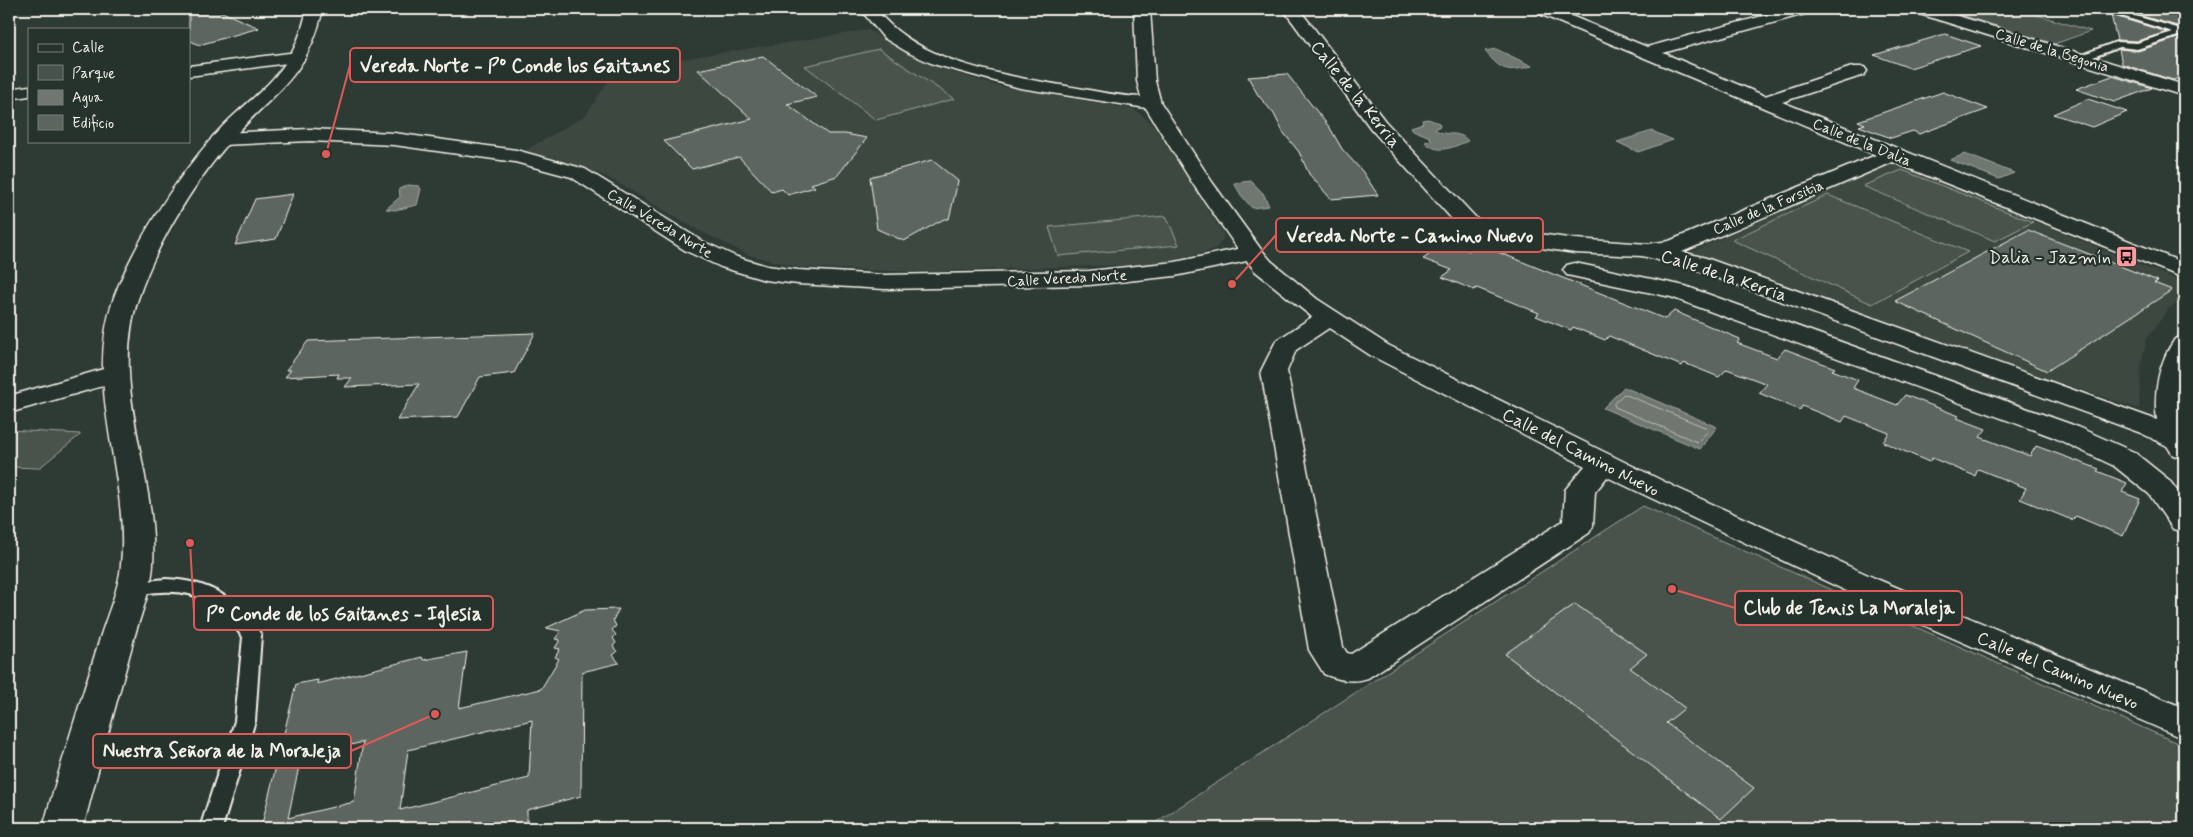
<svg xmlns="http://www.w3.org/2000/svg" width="2193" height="837" font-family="Mynerve,sans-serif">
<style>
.built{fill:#3c4841}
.green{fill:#48524c;stroke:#9ea29a}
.water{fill:#6f7770;stroke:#a4a8a0}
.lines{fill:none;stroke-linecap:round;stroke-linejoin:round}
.shore{stroke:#bfc0b8;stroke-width:1}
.building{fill:#5c655e;stroke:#f4f1e8;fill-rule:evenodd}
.lane-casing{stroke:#f4f1e8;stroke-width:4}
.street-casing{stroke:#f4f1e8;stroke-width:3}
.secondary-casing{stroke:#f4f1e8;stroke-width:3}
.lane{fill:#26332d;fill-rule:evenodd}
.street{fill:#26332d;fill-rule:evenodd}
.secondary{fill:#26332d;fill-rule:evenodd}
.labels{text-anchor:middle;stroke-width:4.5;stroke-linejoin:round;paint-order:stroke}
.far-street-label{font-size:15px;fill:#f4f1e8;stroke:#26332d}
.street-label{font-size:18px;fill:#f4f1e8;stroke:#26332d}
.poi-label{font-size:18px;fill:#f4f1e8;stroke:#26332d;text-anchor:end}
.leader{fill:none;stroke:#de5a58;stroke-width:2}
.callout-dot{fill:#de5a58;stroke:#26332d;stroke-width:2}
.callout{fill:#26332d;stroke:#de5a58;stroke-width:2}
.callout-label{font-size:19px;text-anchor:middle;font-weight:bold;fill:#f4f1e8}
</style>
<rect width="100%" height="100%" fill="#2e3b34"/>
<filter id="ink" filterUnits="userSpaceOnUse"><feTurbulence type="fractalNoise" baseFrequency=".02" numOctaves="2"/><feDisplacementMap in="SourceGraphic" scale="10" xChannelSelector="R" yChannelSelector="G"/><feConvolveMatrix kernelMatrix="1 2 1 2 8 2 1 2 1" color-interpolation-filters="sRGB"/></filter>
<g filter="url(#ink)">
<g class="built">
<polygon points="869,30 911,55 945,70 994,85 1133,109 1151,122 1223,233 1223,239 1216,248 1204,253 1155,264 914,272 797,267 749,255 698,230 606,176 556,158 525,151 586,115 616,69"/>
<polygon points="1890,161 2184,283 2184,300 2169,308 2147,338 2141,365 2139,409 1879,322 1688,254"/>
</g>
<g class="green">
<polygon points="1942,9 2017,9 2091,31 2054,44"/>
<polygon points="879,49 954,99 876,120 805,66"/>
<polygon points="1902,170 2033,222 1995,241 1863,186"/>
<polygon points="1828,195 1968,252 1872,304 1732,240"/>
<polygon points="1166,216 1179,245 1058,256 1049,227"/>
<polygon points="9,430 80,434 80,435 39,468 9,467"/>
<polygon points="1643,506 2184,746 2184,828 1147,828"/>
</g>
<g class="water">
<path d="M1496 49 1532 66C1508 72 1502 72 1485 51Z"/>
<path d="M1428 119 1439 123 1440 126 1435 129C1445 138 1459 129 1468 141 1455 146 1438 156 1425 142L1431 140 1430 137 1413 130 1411 127 1423 123 1422 120Z"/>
<polygon points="1652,131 1673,140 1638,152 1617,142"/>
<polygon points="1965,154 2014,173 1999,179 1950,160"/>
<polygon points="1251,181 1263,193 1269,206 1252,208 1241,195 1234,183"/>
<polygon points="408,185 419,186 421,189 417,205 395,210 386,209 400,197 399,189"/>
<polygon points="1624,387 1717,427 1700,449 1603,408"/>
</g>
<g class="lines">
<polygon class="shore" points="1624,394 1707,428 1708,431 1697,442 1615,407 1614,404"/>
</g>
<g class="building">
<polygon points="202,9 215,9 259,28 199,45 189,40 189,12"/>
<polygon points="2117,9 2184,9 2184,28"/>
<polygon points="2111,15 2167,32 2137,41 2117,40"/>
<polygon points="1945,34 1981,46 1910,68 1874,55"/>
<polygon points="2184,36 2184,76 2173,80 2122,64 2119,49 2138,51"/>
<polygon points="763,56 817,97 787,104 828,134 845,134 867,138 837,176 811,184 815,187 788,195 782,189 772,192 739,157 692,169 664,141 752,119 698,70"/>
<polygon points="1287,74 1330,128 1342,149 1362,171 1378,195 1331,199 1309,174 1299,152 1283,132 1274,114 1258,95 1248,77"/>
<polygon points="2112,76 2152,88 2114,102 2076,89"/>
<polygon points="1943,92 1988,109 1919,134 1913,131 1891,138 1859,126 1865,124 1858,121"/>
<polygon points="2088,99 2127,112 2092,127 2053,114"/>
<polygon points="932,160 958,181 949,219 944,219 904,241 877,229 870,177"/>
<polygon points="293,194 276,239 235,245 255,199"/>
<polygon points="2028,230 2158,281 2154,283 2172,290 2047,371 1895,301"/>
<polygon points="1447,242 1469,251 1478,244 1665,319 1674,311 1740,339 1737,343 1777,358 1785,349 1814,360 1835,368 1832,370 1858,380 1853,388 1897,405 1905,395 1959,416 1957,418 1986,429 1980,437 2030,456 2036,446 2099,469 2097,471 2127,483 2122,492 2140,499 2123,536 2076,516 2072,520 2020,499 2026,488 1978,469 1975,476 1932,458 1929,462 1883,442 1889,433 1846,416 1842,422 1802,406 1800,410 1759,393 1767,384 1727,369 1719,377 1684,363 1682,366 1609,336 1605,340 1573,327 1571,330 1536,316 1539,313 1477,288 1474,290 1442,277 1452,270 1423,259"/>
<polygon points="535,333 514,373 480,377 458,417 397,420 419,384 345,387 352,378 337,378 339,374 285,377 291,370 286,370 308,341"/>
<polygon points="1575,604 1647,654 1630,668 1685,708 1666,723 1754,788 1721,819 1505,654"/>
<path d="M619 609 613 620 616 626 612 630 616 635 613 638 616 643 613 646 617 652 613 655 619 663 582 672 581 796 527 810V828H261L296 684 318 680 317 684 422 657 423 660 467 652 459 708 541 689 559 659 555 657 560 649 555 648 560 640 555 639 561 631 546 628 585 610ZM532 720 529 778 400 810 408 750ZM363 742 354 802 288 818 301 757Z"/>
</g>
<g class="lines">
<defs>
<g id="lane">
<polygon points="2099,9 2111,9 2184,30 2184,34 2137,49 2120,47 2082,61 2076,61 2076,57 2116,42 2137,43 2173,32"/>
<path d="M166 579C207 580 241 599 261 635L255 721 222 828H200L235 721 243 637C218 607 203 590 162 592 150 592 138 596 127 593L124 588 127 583Z"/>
</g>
<g id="street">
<path d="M860 9H876C916 63 1004 75 1066 86 1091 90 1116 96 1141 97L1137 81 1134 9H1150L1155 81 1161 103 1212 182 1260 248 1271 261 1317 299 1388 345 1677 488 1879 580 2184 708V739L1857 596 1607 477 1595 492 1593 526 1589 533 1368 678C1352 683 1339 680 1324 674L1309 650 1261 371 1276 341 1312 317 1255 271 1247 261 1175 276 1089 285 885 289 798 284 765 280 721 267 686 251 571 177 515 162 394 145 310 141 221 145 214 143 211 139 214 135 221 133 310 129 394 133 516 150 585 169 702 241 737 257 767 266 798 270 885 275 1089 271 1175 262 1238 249 1193 184 1146 108 1020 88 933 64 909 53 884 38ZM1329 328 1370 355 1585 466 1565 490 1563 521 1351 654 1347 653 1343 647 1287 371 1296 350Z"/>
<path d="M1283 9H1299L1385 121 1478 220 1510 230 1575 239 1648 244 1669 241 1876 155 1535 12 1533 9H1554L1647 47 1789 9H1814L1812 12 1663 53 1765 96 1852 67H1864L1867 71 1864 75 1782 102 2184 263V278L1893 162 1682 252 1706 258 2157 420C2153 393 2159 361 2175 339L2184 336V458L2173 455 2167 446 2141 433 1690 268 1642 256 1575 253 1508 243 1462 230 1371 129Z"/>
<polygon points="1911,9 1935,9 2184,85 2184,96 1913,12"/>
<polygon points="297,52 303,53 306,57 303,61 189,76 189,66"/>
<polygon points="29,86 29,96 9,99 9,89"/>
<polygon points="1575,263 1685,286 2073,425 2134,452 2169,480 2184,500 2184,532 2173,529 2149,494 2114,466 2053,437 1671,297 1567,275 1563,270 1567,265"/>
<polygon points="114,366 123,368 127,374 123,380 9,413 9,396"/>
</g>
<path id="secondary" d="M307 9H323C306 83 270 93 227 145 191 187 155 247 138 299 109 389 158 475 153 564 152 588 139 619 133 642 116 704 99 766 83 828H43C60 765 81 701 100 638 107 615 119 589 121 565 130 475 82 387 114 297 134 244 175 180 213 137 236 109 269 90 288 59 298 44 303 26 307 9Z"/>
</defs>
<use href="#lane" class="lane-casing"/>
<use href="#street" class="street-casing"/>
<use href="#secondary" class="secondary-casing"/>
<use href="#lane" class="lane"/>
<use href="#street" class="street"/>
<use href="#secondary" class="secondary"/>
</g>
</g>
<defs>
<symbol id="bus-square" viewBox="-11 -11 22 22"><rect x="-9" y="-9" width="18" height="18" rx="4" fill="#ff9aa2" stroke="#26332d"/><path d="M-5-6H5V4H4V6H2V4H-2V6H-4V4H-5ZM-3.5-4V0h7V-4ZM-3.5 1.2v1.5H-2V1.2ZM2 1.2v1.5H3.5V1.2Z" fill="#111"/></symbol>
</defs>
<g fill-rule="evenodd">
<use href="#bus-square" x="2114" y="244" width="25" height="25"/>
</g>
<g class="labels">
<g class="far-street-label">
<text transform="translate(2052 50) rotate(17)" y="5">Calle de la Begonia</text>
<text transform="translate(1862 142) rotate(22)" y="5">Calle de la Dalia</text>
<text transform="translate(1768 207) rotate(-23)" y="5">Calle de la Forsitia</text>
<text transform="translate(660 223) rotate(31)" y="5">Calle Vereda Norte</text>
<text transform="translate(1067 278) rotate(-3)" y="5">Calle Vereda Norte</text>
</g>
<g class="street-label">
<text transform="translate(1356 94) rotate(51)" y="6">Calle de la Kerria</text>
<text transform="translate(1724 275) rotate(18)" y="6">Calle de la Kerria</text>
<text transform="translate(1581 452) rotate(27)" y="6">Calle del Camino Nuevo</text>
<text transform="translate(2058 670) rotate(23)" y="6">Calle del Camino Nuevo</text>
</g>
<g class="poi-label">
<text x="2111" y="263">Dalia - Jazmín</text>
</g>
</g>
<path class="leader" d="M326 154L350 65M1232 284L1276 235M1672 589L1735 608M190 543L194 613M435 714L351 751"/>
<g class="callout-dot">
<circle cx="326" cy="154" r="5"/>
<circle cx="1232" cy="284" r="5"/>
<circle cx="1672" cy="589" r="5"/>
<circle cx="190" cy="543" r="5"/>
<circle cx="435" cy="714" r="5"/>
</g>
<g class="callout">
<rect x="350" y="48" width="330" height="34" rx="5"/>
<rect x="1276" y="218" width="267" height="34" rx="5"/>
<rect x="1735" y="591" width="227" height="34" rx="5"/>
<rect x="194" y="596" width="299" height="34" rx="5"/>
<rect x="93" y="734" width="258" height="34" rx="5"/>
</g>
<g class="callout-label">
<text x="515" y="72">Vereda Norte - Pº Conde los Gaitanes</text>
<text x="1410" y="242">Vereda Norte - Camino Nuevo</text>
<text x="1849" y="614">Club de Tenis La Moraleja</text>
<text x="344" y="620">Pº Conde de los Gaitanes - Iglesia</text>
<text x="222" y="757">Nuestra Señora de la Moraleja</text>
</g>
<rect width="2193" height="837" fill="none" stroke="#26332d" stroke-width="30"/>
<rect x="15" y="15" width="2163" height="807" fill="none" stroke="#f4f1e8" stroke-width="2" filter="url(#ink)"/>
<rect x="28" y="28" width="162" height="115" fill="#26332d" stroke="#787f78"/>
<rect x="38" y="44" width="25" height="8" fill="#26332d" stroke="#787f78"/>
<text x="72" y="52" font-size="15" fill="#f4f1e8">Calle</text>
<rect x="38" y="65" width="25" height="15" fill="#48524c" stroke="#787f78"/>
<text x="72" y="78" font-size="15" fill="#f4f1e8">Parque</text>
<rect x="38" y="90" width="25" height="15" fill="#6f7770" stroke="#787f78"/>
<text x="72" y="102" font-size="15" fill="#f4f1e8">Agua</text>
<rect x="38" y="115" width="25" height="15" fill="#5c655e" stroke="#787f78"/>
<text x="72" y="128" font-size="15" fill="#f4f1e8">Edificio</text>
</svg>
